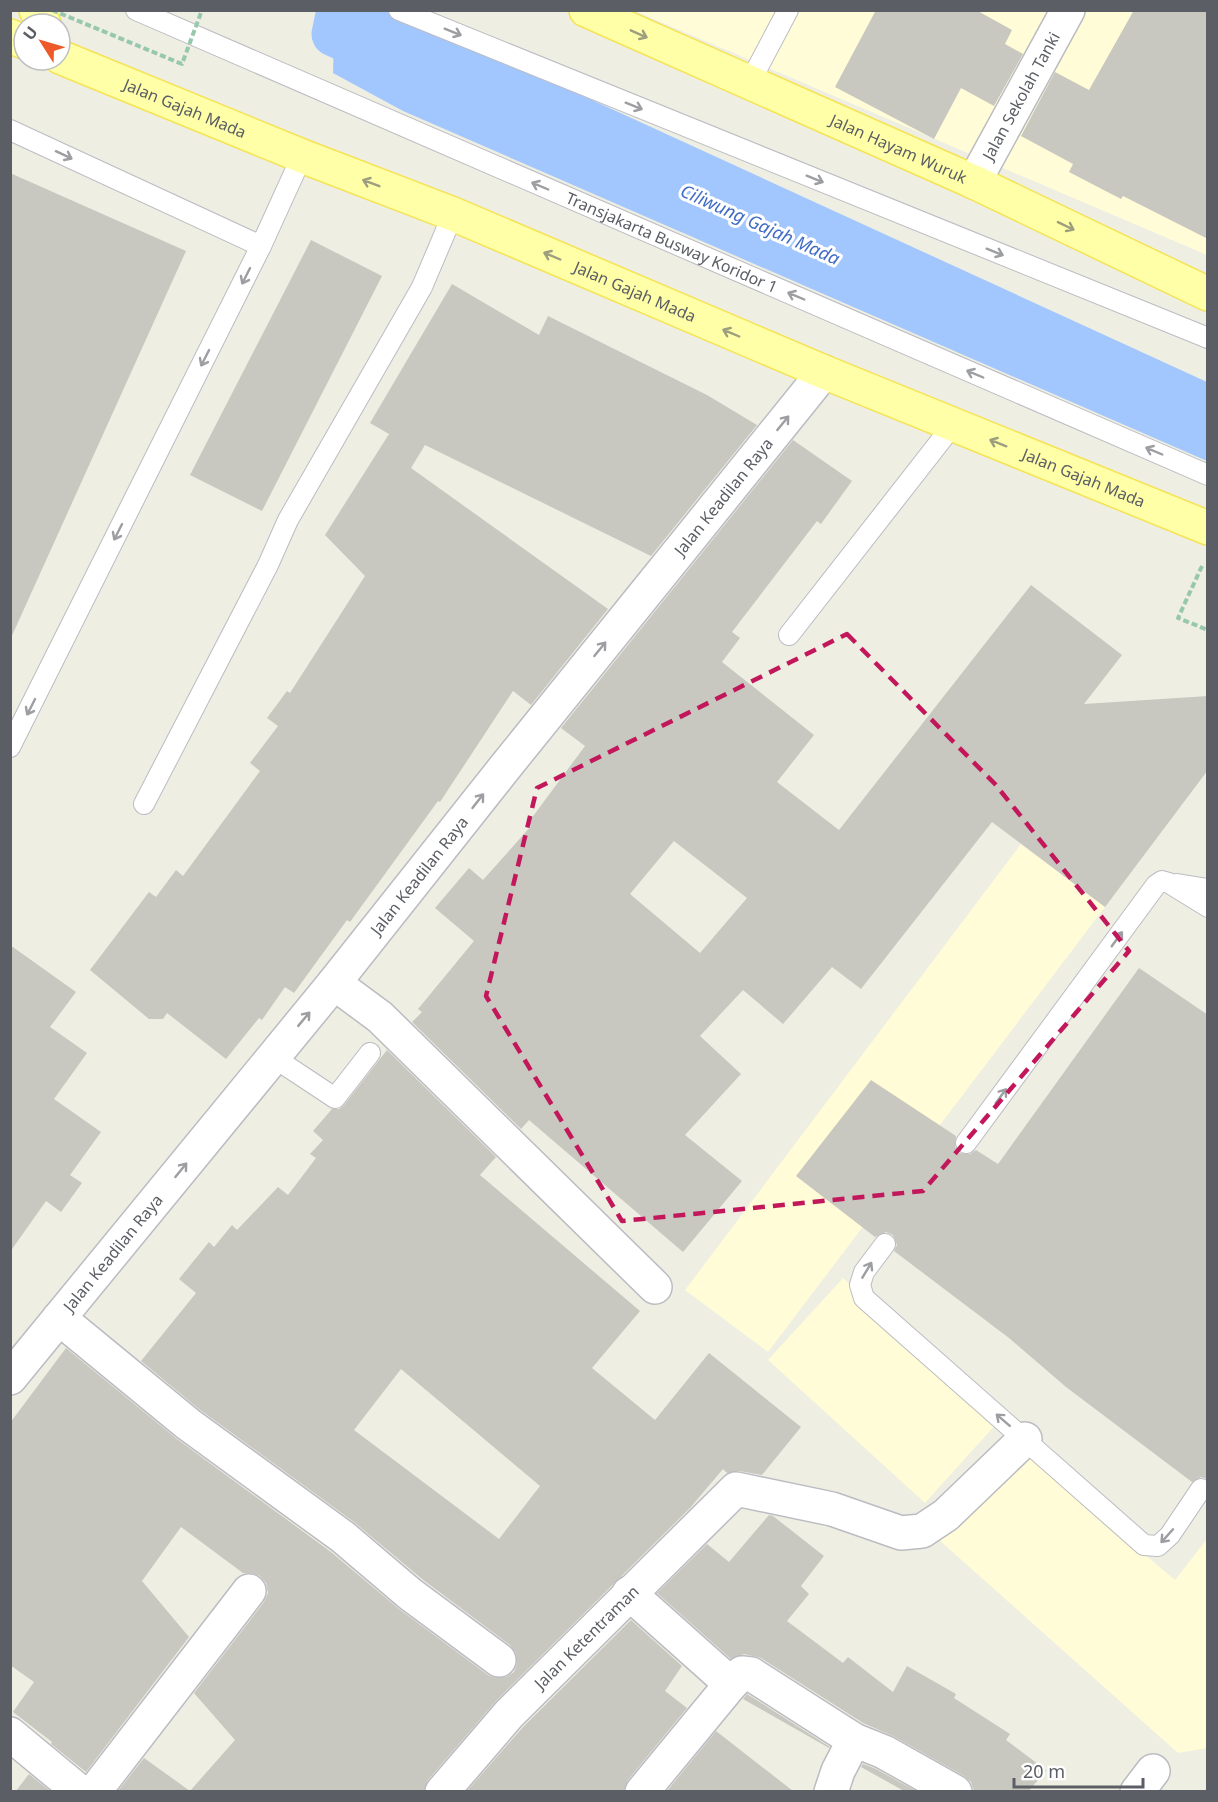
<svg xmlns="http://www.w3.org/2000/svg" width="1218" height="1802" font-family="'Noto Sans',sans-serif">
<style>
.commercial{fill:#fffcd7}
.water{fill:#a2c7ff}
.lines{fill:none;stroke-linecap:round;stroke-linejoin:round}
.canal{stroke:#a2c7ff;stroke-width:45}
.building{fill:#c9c8c0;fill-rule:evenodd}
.service-casing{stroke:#bbbcc2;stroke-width:22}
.minor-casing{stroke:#bbbcc2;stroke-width:36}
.primary-casing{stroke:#f5e355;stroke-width:36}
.path{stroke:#97c8ad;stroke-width:4;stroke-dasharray:6 3;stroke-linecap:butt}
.service{stroke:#fff;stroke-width:20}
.minor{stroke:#fff;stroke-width:33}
.primary{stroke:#ffffa7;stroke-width:33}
.path-bridge{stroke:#97c8ad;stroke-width:4;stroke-dasharray:6 3;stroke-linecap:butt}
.oneway{stroke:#9d9ea2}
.oneway2{stroke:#9d9e7f}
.marked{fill:none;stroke:#c2185b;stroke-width:4.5;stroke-dasharray:12 8;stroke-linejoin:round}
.labels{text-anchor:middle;stroke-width:6;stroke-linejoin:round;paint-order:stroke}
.street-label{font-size:16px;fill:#5b5e64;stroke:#fff}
.water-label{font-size:18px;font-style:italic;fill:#416cc6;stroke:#fff}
</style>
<rect width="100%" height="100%" fill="#eeeee3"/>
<g class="commercial">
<polygon points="635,11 1207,11 1207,255"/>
<polygon points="1021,844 1105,907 768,1352 685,1290"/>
<polygon points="843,1278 999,1421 925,1503 768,1360"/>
<polygon points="1022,1451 1175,1580 1207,1539 1207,1748 1178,1753 938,1539"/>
</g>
<polygon class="water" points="360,11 398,11 1207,382 1207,461 403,111 333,73 334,34"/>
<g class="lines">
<polyline class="canal" points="339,10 334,34 389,59"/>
</g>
<g class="building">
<polygon points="876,10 976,10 1012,30 1005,44 1023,54 994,106 961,88 934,139 835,87"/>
<polygon points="1134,10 1208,10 1208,239 1123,196 1121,199 1069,172 1073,164 1021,136 1055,72 1089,90"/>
<polygon points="10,173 186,251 10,640"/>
<polygon points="311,240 382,276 262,511 190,475"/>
<polygon points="452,284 539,335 548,316 707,395 757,425 651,556 425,445 411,468 608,609 531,705 513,691 440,802 438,801 350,922 347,920 294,993 285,987 262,1020 259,1018 226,1059 167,1013 163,1019 149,1019 90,970 149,892 156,897 176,870 183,876 260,771 250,763 278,726 267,718 287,691 290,693 365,576 325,535 389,434 370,423"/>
<path d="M793 440 852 481 821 524 817 521 732 632 740 638 722 662 814 735 777 782 839 830 1031 585 1122 655 1084 704 1208 696V770L1105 907 992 822 861 989 832 967 783 1024 743 990 700 1036 741 1074 685 1135 742 1181 683 1252 529 1120 521 1129 412 1022 422 1012 418 1009 474 941 435 908 469 868 483 880 531 826 528 823 585 746 561 728ZM674 841 747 898 700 953 630 894Z"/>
<polygon points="10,945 76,992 50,1027 87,1053 54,1099 101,1132 70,1175 82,1183 61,1212 46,1201 10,1252"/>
<polygon points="1139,968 1208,1015 1208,1479 1201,1477 1192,1482 1066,1387 1009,1338 894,1251 897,1245 893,1235 886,1232 875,1237 796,1176 871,1080 956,1136 955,1147 959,1153 970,1154 976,1150 998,1164"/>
<path d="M387 1050 496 1157 480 1175 640 1311 592 1368 655 1420 709 1353 801 1427 762 1475 739 1471 727 1473 723 1469 690 1508 496 1701 428 1780 424 1791H118L144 1758 190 1791 235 1740 194 1693 264 1602 268 1593 266 1583 260 1576 252 1573H243L181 1527 142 1581 189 1637 86 1772 51 1744 52 1742 13 1712 34 1682 10 1665V1423L66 1348 177 1439 331 1552 399 1609 488 1675 496 1678 506 1677 514 1672 517 1663 516 1653 510 1645 422 1579 354 1522 199 1409 141 1361 196 1293 179 1279 209 1242 214 1247 232 1225 237 1230 278 1187 288 1195 316 1158 310 1154 323 1140 313 1131 332 1109H339L344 1105ZM401 1369 540 1486 499 1539 354 1430Z"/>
<polygon points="769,1515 773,1516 824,1556 801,1586 809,1594 787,1621 843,1663 848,1657 893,1692 907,1666 956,1694 954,1698 1010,1734 1006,1740 1046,1770 1029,1791 974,1791 971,1782 964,1776 893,1736 863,1723 761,1658 744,1654 731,1659 657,1593 707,1544 729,1562"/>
<polygon points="631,1620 682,1666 665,1691 687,1708 628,1780 624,1791 467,1791 523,1727"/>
<polygon points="747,1694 830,1747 829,1748 743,1699"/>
<polygon points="716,1731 793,1791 667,1791"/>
<polygon points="863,1764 876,1769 916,1791 904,1791 861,1767"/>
<polygon points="29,1774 50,1791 16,1791"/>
</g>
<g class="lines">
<defs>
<g id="service">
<path id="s1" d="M136 10 1208 475"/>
<polyline points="399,10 1208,338"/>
<polyline points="750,82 788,10"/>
<polyline points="10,130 261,246"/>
<polyline points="789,635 953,425"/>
<polyline points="10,747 261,246 302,156"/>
<polyline points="144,804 268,565 288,520 422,287 453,214"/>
<polyline points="1177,884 1208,889"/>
<polyline points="273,1057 335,1098 370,1053"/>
<polyline points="966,1143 1156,885 1162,881 1169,883 1208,907"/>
<polyline points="885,1244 864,1272 860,1285 864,1298 1144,1545 1158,1546 1170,1535 1201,1489"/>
</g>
<g id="minor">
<path id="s2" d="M974 182 1068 10"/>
<polyline points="334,983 380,1017 655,1287"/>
<polyline points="59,1318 188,1424 343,1537 410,1594 499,1660"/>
<path id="s3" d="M10 1378 334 983 506 766 824 372"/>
<polyline points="629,1593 731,1684 742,1673 751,1674 854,1740 884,1752 955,1792"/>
<polyline points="10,1734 80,1792"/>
<polyline points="94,1792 249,1591"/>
<path id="s4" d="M442 1792 509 1714 736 1489 832 1509 901 1533 922 1531 946 1515 1025 1439"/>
<polyline points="642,1792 731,1684"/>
<polyline points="831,1792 838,1771 854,1740"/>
<polyline points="1137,1792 1153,1771"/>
</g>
<g id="primary">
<polyline points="36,10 44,24"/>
<path id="s5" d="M586 10 974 182 1208 294"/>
<polyline points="10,36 24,42"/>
<path id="s6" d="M60 57 302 156 453 214 824 372 1208 528"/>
</g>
</defs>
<use href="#service" class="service-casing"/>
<use href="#minor" class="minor-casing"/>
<use href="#primary" class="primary-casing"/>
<polyline class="path" points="1202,566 1178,618 1208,630"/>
<use href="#service" class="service"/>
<use href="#minor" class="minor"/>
<use href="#primary" class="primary"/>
<polyline class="path-bridge" points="52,10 182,64 202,10"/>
</g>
<defs><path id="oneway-shaft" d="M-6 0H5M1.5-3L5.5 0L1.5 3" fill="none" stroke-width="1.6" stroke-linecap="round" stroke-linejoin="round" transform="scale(1.5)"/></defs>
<g class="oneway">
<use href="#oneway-shaft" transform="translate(453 32) rotate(22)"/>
<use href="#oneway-shaft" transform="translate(634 106) rotate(22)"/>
<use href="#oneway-shaft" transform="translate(64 155) rotate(25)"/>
<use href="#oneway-shaft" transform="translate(815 179) rotate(22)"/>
<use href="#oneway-shaft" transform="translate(540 186) rotate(-157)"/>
<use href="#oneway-shaft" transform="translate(995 252) rotate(22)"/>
<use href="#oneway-shaft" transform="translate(246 276) rotate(117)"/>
<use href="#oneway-shaft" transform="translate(796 296) rotate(-157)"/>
<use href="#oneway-shaft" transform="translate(205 358) rotate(117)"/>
<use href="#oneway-shaft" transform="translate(975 374) rotate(-157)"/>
<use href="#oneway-shaft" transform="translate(783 423) rotate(-51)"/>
<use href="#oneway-shaft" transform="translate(1154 451) rotate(-157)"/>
<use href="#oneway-shaft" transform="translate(118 532) rotate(117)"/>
<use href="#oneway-shaft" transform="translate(600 649) rotate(-51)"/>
<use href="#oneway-shaft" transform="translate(31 707) rotate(117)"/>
<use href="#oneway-shaft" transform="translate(478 801) rotate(-52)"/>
<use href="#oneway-shaft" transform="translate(1117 939) rotate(-54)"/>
<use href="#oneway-shaft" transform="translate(304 1019) rotate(-50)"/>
<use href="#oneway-shaft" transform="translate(1001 1096) rotate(-54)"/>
<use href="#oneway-shaft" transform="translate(181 1170) rotate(-51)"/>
<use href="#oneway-shaft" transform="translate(867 1270) rotate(-59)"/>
<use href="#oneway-shaft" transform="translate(1003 1420) rotate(-139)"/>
<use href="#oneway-shaft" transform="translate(1167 1536) rotate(132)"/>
</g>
<g class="oneway2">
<use href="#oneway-shaft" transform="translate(639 34) rotate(24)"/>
<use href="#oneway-shaft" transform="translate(371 183) rotate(-159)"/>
<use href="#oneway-shaft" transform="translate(1066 226) rotate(26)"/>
<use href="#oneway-shaft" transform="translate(552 256) rotate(-157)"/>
<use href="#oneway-shaft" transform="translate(731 333) rotate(-157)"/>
<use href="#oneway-shaft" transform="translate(998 443) rotate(-158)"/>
</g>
<path class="marked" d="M847 634 995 784 1129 951 923 1191 622 1221 486 996 537 788Z"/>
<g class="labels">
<g class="street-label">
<text dy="6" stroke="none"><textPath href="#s2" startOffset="98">Jalan Sekolah Tanki</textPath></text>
<text dy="6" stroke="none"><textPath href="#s6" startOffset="135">Jalan Gajah Mada</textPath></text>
<text dy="6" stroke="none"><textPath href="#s5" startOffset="342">Jalan Hayam Wuruk</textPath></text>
<text dy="6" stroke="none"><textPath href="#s1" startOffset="584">Transjakarta Busway Koridor 1</textPath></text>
<text dy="6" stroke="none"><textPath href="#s6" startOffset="621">Jalan Gajah Mada</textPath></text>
<text dy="6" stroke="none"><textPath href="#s6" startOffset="1107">Jalan Gajah Mada</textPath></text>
<text dy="6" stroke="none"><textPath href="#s3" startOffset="1134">Jalan Keadilan Raya</textPath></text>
<text dy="6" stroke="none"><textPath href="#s3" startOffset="648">Jalan Keadilan Raya</textPath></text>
<text dy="6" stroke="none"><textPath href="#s3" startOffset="162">Jalan Keadilan Raya</textPath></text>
<text dy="6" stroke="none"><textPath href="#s4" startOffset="212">Jalan Ketentraman</textPath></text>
</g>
<g class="water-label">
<text transform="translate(760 225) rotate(24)" y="6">Ciliwung Gajah Mada</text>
</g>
</g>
<rect width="1218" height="1802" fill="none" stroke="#5b5e64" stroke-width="24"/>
<g transform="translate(42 42) rotate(307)"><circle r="28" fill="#ffffff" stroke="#bdbfc1" stroke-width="1.5"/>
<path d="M0-4.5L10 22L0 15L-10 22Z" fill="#ee5929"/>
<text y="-9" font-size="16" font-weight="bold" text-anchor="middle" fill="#5b5e64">U</text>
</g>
<path d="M1014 1778v9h129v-9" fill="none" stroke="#5b5e64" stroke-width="3"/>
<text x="1023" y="1778" font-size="18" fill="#5b5e64" stroke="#ffffff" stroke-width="4.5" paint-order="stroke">20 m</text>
</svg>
